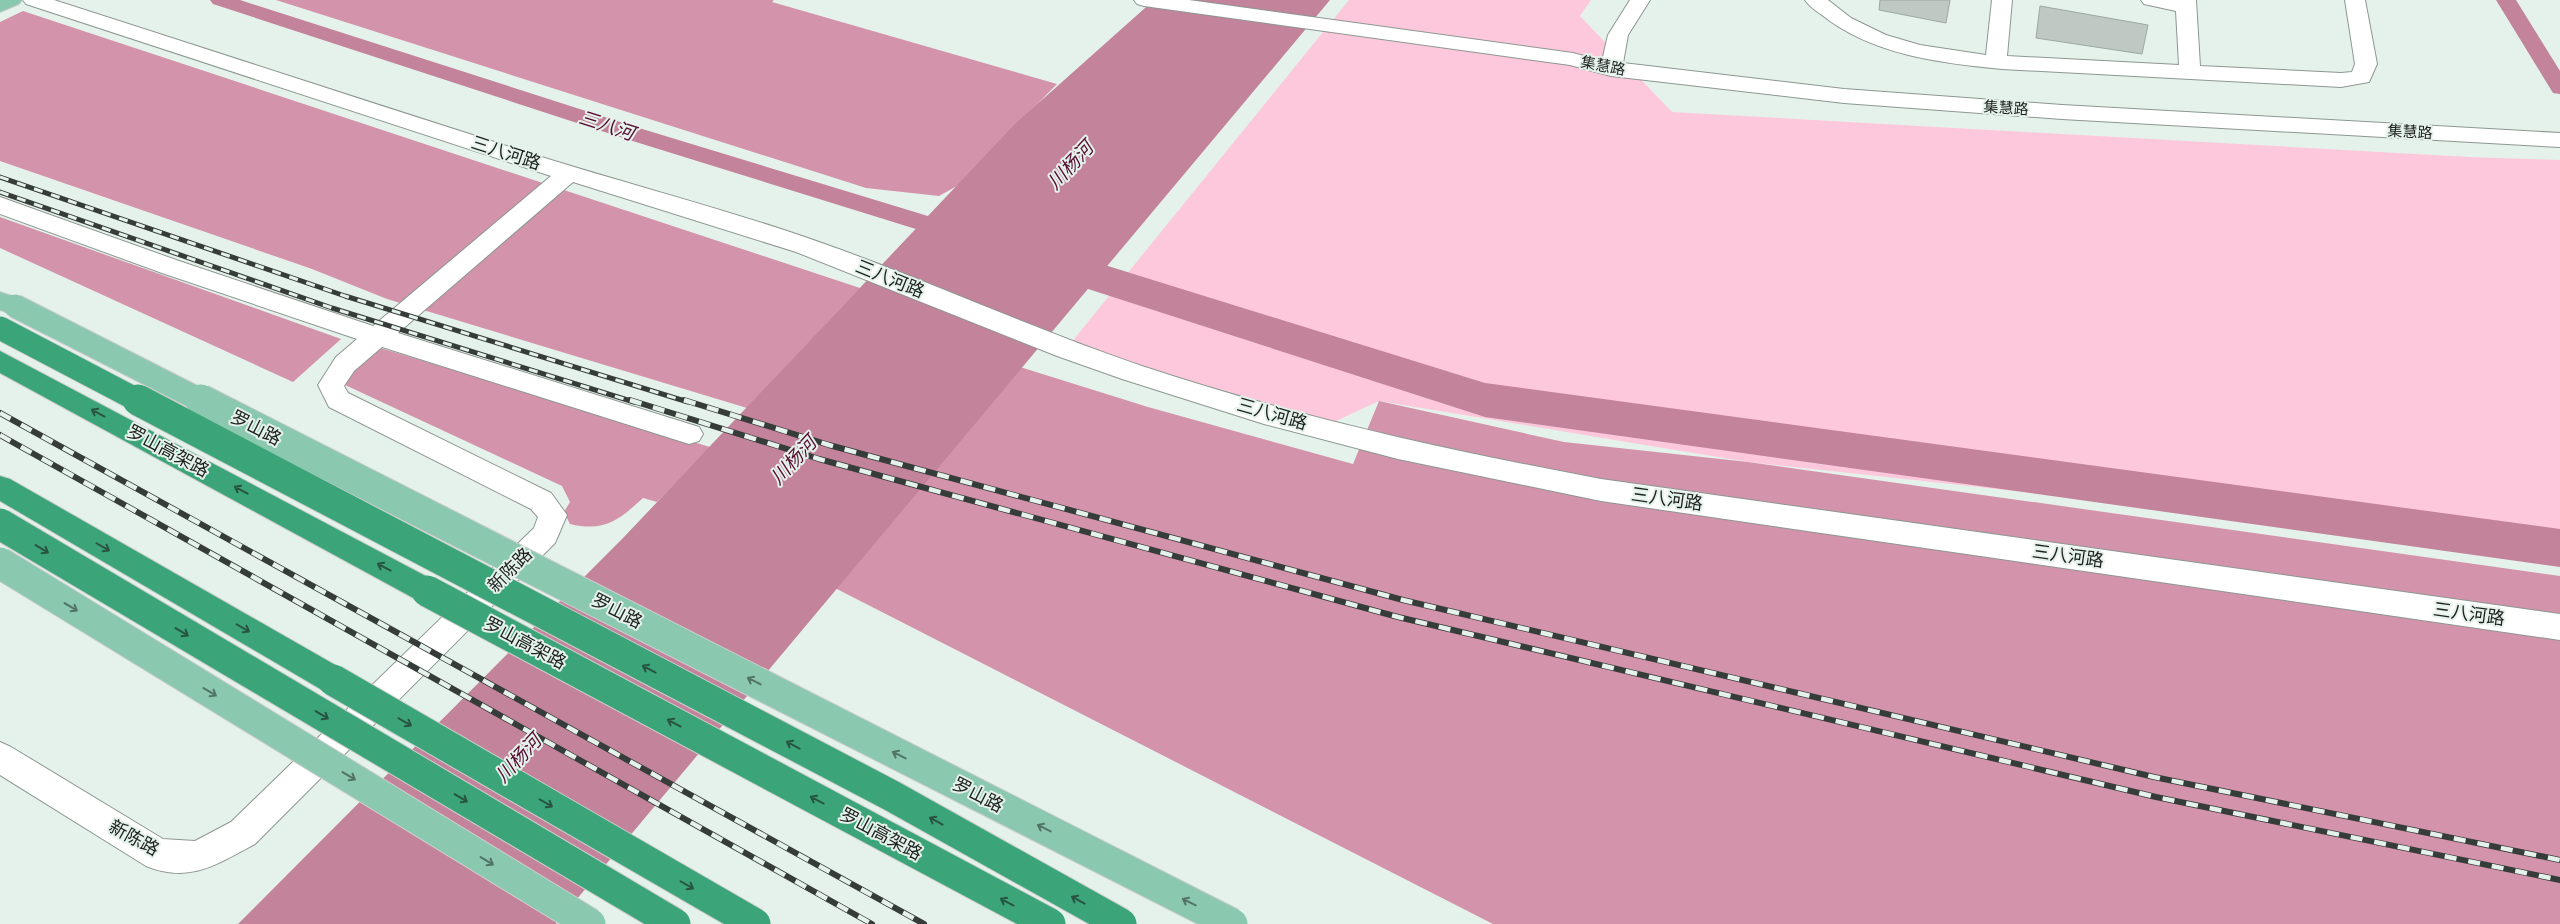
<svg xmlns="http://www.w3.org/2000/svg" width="2560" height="924" font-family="Commissioner,'Noto Sans SC',sans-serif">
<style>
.green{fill:#fdc8db}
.forest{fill:#d393ab}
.water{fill:#c2839b}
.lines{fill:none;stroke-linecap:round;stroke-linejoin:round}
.canal{fill:#c2839b;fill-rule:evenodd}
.river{fill:#c2839b;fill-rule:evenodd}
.building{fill:#bdc9c2;stroke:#9ca8a2}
.minor-casing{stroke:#8c9791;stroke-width:2}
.major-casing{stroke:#cdcecd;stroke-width:2}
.highway-casing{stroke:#cdcecd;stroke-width:2}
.minor{fill:#fff;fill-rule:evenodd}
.major{fill:#8ac8af;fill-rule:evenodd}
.highway{fill:#3ca479;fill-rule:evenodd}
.rail-far1-casing{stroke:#363c39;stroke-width:5}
.rail-casing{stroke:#363c39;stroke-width:6}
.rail-far1{stroke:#e5f2eb;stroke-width:3;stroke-dasharray:9;stroke-linecap:butt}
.rail{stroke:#e5f2eb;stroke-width:4.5;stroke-dasharray:12;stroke-linecap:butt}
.major-bridge-far1-casing{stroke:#cdcecd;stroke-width:25;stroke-linecap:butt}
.major-bridge-casing{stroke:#cdcecd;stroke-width:33;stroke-linecap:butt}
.highway-bridge-far1-casing{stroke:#cdcecd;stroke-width:25;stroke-linecap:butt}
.highway-bridge-casing{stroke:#cdcecd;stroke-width:33;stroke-linecap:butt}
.major-bridge-far1{stroke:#8ac8af;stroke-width:23}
.major-bridge{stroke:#8ac8af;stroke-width:31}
.highway-bridge-far1{stroke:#3ca479;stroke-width:23}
.highway-bridge{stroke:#3ca479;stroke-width:31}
.oneway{stroke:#285442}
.oneway2{stroke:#527466}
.labels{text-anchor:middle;stroke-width:4;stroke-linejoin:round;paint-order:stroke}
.far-street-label{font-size:15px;fill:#1b1f1d;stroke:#e5f2eb}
.street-label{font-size:18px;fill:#1b1f1d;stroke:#e5f2eb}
.water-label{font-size:19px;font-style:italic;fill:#570b32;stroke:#e5f2eb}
</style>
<rect width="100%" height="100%" fill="#e5f2eb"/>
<polygon class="green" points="1349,0 1591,0 1580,16 1672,112 2469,157 2560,160 2560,550 1748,462 1379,401 1321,428 1066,349"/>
<g class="forest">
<polygon points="276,0 774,0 772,2 1057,84 957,186 939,196 866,188"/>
<polygon points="23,11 860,288 747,408 387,299 312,269 0,161 0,22"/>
<polygon points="0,217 341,339 293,382 0,248"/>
<path d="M377 347 710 447 657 502 643 498C618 521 604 532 570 524L564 512 570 502 562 486 343 384 352 370Z"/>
<polygon points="1007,363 1148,407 1353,464 1379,401 1564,442 1748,462 2560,576 2560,924 1493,924 831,586"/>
</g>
<polygon class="water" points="1154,0 1330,0 556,924 238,924 624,537 1015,124"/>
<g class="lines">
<g class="canal">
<polygon points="210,0 240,0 639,128 964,227 967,233 964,239 956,241 948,239 623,138 213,4"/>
<polygon points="2496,0 2516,0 2560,71 2560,94 2553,93"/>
</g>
<polygon class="river" points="1037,244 1485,383 2560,529 2560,567 1485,417 1023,268 1017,258 1023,248"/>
</g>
<g class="building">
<polygon points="1880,0 1950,0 1946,23 1879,10"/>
<polygon points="2040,6 2148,25 2142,54 2036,38"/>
</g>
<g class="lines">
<defs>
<g id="minor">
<path d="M23 0H54C214 51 374 104 535 155 618 181 702 203 784 230 906 270 1021 325 1142 366 1292 416 1446 450 1601 479L2560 614V640L1601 501 1398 459 1264 424 1122 379 1057 356 796 252 573 182 398 333 699 427 703 434 699 441 689 444 382 347 354 371 344 386 348 393 551 493 567 515 555 543 255 844C217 864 190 884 146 866L0 775V742L11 747 163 839 195 841 231 822 534 528 538 517 531 509 329 407 318 385 336 357 357 339 162 273 0 214V197L179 261 373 326 551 176 26 4Z"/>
<polygon points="1134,0 1189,0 1573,53 1602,61 1608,35 1630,0 1650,0 1628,35 1623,63 1844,89 2062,105 2560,133 2560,147 2062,119 1844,103 1611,76 1570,65 1144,6 1137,4"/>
<path d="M1805 0H1828L1851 18 1886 35 1920 45 1986 55 1992 0H2012L2007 56 2179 65 2176 11 2144 4 2141 0H2196L2200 66 2341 73 2352 72 2355 64 2345 0H2365L2377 64 2369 82 2341 87 2002 69C1940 63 1872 55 1822 15 1816 11 1809 6 1805 0Z"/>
</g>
<g id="major">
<polygon points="0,0 22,0 19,4 0,12"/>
<polygon points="0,292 24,300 28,306 24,312 15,315 0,310"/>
</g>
<g id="highway">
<polygon points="0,351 437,582 442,591 437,600 427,603 417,600 0,373"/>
<polygon points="0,476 10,479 344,670 348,680 344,690 333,694 322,690 0,501"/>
</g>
</defs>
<use href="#minor" class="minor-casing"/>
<use href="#major" class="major-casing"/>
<use href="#highway" class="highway-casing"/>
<use href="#minor" class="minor"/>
<use href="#major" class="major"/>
<use href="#highway" class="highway"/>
<defs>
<g id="rail-far1">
<polyline points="0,177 345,296 688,402"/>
<polyline points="0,192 332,308 634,402"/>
</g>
<g id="rail">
<polyline points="630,400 819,459 1398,617 2156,797 2560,880"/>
<polyline points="684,400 829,445 1403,600 2154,777 2560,860"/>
<polyline points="0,413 924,924"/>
<polyline points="0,435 872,924"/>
</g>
</defs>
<use href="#rail-far1" class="rail-far1-casing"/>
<use href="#rail" class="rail-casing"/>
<use href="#rail-far1" class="rail-far1"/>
<use href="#rail" class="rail"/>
<defs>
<polyline id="major-bridge-far1" points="15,306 204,402"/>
<g id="major-bridge">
<polyline points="201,400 1232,924"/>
<polyline points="0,563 590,924"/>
</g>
<polyline id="highway-bridge-far1" points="0,328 141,402"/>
<g id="highway-bridge">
<polyline points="138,400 892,796 1121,924"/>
<polyline points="0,524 675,924"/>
<polyline points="427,591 1050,924"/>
<polyline points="333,680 755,924"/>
</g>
</defs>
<use href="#major-bridge-far1" class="major-bridge-far1-casing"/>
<use href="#major-bridge" class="major-bridge-casing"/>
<use href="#highway-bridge-far1" class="highway-bridge-far1-casing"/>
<use href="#highway-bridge" class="highway-bridge-casing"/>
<use href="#major-bridge-far1" class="major-bridge-far1"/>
<use href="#major-bridge" class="major-bridge"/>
<use href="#highway-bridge-far1" class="highway-bridge-far1"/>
<use href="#highway-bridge" class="highway-bridge"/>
</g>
<defs><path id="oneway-shaft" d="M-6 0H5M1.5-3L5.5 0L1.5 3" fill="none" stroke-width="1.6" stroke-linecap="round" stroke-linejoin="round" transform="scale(1.25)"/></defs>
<g class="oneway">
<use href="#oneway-shaft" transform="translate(98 413) rotate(-152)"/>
<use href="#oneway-shaft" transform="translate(241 490) rotate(-152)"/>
<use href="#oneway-shaft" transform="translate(103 547) rotate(30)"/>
<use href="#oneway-shaft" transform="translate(42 549) rotate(31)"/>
<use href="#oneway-shaft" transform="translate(384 567) rotate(-152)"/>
<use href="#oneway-shaft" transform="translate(243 628) rotate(30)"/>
<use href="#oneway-shaft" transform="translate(182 632) rotate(31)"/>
<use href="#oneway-shaft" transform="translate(649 669) rotate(-152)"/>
<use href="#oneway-shaft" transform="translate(322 715) rotate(31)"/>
<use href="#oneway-shaft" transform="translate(405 722) rotate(30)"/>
<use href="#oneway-shaft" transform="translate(674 723) rotate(-152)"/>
<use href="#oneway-shaft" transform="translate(793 745) rotate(-152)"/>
<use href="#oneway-shaft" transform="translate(461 798) rotate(31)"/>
<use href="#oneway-shaft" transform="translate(817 800) rotate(-152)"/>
<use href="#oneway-shaft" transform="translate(546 803) rotate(30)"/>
<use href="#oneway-shaft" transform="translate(936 821) rotate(-151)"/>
<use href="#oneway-shaft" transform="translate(687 885) rotate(30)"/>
<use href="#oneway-shaft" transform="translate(1078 900) rotate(-151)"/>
<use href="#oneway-shaft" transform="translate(1007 902) rotate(-152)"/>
</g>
<g class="oneway2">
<use href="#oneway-shaft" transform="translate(71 607) rotate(31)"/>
<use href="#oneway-shaft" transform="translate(754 681) rotate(-153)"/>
<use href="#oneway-shaft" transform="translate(210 692) rotate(31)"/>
<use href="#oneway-shaft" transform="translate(899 755) rotate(-153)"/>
<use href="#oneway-shaft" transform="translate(349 776) rotate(31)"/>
<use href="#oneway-shaft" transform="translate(1044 828) rotate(-153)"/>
<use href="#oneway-shaft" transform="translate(487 861) rotate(31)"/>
<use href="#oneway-shaft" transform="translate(1189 902) rotate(-153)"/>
</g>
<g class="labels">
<g class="far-street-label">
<text transform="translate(1603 66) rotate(11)" y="5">集慧路</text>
<text transform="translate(2006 108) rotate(4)" y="5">集慧路</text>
<text transform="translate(2410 132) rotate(3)" y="5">集慧路</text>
</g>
<g class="street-label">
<text transform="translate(506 153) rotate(18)" y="6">三八河路</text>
<text transform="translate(890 279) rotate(22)" y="6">三八河路</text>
<text transform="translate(1272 414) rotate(16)" y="6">三八河路</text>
<text transform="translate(256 428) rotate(27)" y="6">罗山路</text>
<text transform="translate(168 451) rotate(28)" y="6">罗山高架路</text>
<text transform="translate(1667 499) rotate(8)" y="6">三八河路</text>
<text transform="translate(2068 556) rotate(8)" y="6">三八河路</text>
<text transform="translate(510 570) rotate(-45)" y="6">新陈路</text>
<text transform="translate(617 611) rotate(27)" y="6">罗山路</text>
<text transform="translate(2469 614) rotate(8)" y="6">三八河路</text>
<text transform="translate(525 643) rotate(28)" y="6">罗山高架路</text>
<text transform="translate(978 795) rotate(27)" y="6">罗山路</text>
<text transform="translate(881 834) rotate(28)" y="6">罗山高架路</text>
<text transform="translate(134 838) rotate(29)" y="6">新陈路</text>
</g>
<g class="water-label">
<text transform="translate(607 125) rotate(18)" y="7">三八河</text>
<text transform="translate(1070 165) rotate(-47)" y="7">川杨河</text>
<text transform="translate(793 460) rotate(-47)" y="7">川杨河</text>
<text transform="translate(518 758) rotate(-47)" y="7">川杨河</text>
</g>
</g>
</svg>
